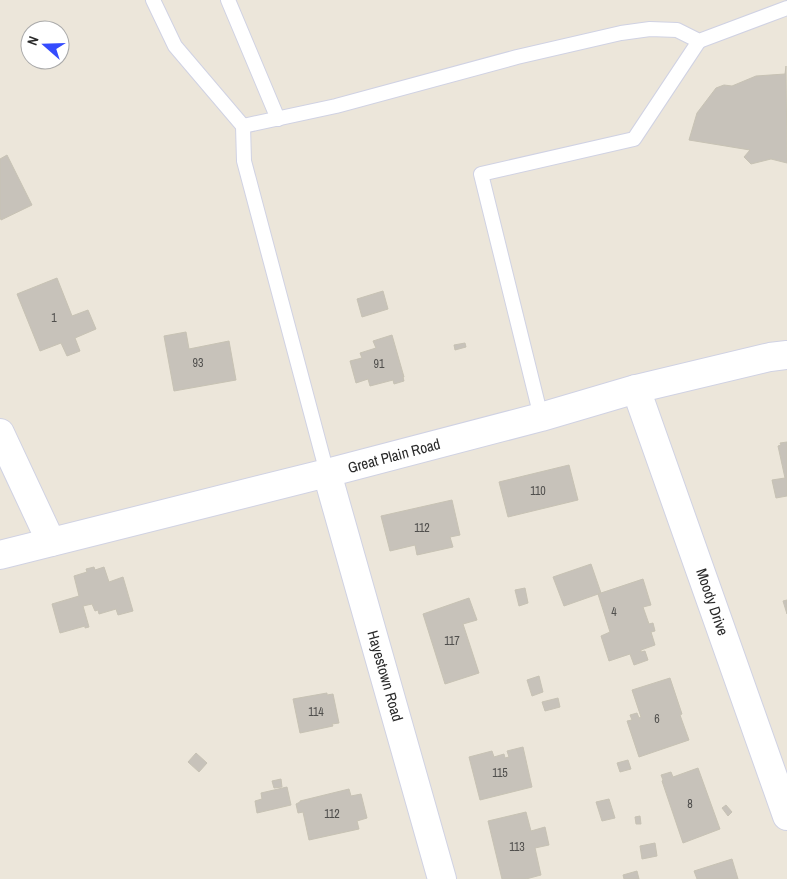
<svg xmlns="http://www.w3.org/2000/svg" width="787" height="879" font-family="'Archivo Narrow',sans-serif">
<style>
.building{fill:#c7c2ba;stroke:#c7c2b4}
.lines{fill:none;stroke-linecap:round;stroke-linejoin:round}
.lane-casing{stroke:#d0d2e3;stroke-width:16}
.street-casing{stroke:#d0d2e3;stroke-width:30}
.secondary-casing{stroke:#d0d2e3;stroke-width:30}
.lane{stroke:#fff;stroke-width:14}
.street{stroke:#fff;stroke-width:28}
.secondary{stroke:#fff;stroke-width:28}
.labels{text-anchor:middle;stroke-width:4;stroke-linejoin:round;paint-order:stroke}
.number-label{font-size:12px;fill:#504f4d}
.street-label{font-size:15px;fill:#292929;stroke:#fff}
</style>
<rect width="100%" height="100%" fill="#ece6da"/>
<g class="building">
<polygon points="786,66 787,163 771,159 751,164 744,157 750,150 689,140 697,113 716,88 724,85 732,86 756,76 785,74"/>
<polygon points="7,155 32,205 1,220 0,217 0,159"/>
<polygon points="57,278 72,316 88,310 96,329 75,338 80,351 67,356 61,343 40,351 17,294"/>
<polygon points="383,291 388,309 362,317 357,299"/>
<polygon points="186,332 189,349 229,341 236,380 174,391 164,336"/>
<polygon points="392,335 404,377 403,377 404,381 394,384 393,380 370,386 368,379 356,383 350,361 362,358 360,353 376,348 373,341"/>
<polygon points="465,343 466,347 455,350 454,345"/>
<polygon points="787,442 787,496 776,498 772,480 785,478 778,446 781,445 780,443"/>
<polygon points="569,465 578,500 508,517 499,482"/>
<polygon points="452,500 460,535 450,537 453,547 417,555 415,545 390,551 381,516"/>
<polygon points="591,564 601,593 564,606 553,577"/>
<polygon points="94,567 95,570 104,567 109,582 123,577 133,611 118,615 116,609 99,614 98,610 95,611 92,604 83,606 89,627 85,628 85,626 60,633 52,604 79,596 74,576 87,572 86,569"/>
<polygon points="643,579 651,605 643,607 649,624 653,623 655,631 651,632 655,645 641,650 641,652 645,651 648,660 634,665 630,654 609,661 601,636 610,632 598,594"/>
<polygon points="525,588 528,603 519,606 515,590"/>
<polygon points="469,598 477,620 463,624 479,673 445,684 423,614"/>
<polygon points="787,600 787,614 783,601"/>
<polygon points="539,676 543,692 532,696 527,680"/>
<polygon points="670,678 682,714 680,715 689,740 639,757 627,721 632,720 630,715 637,713 639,718 641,717 632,690"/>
<polygon points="327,693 327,695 333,694 339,723 332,724 333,726 300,733 293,699"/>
<polygon points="558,698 560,707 545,711 542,702"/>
<polygon points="523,747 532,787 480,800 469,757 492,751 494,757 504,754 505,758 509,757 507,751"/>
<polygon points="196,753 207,763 199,772 188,762"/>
<polygon points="628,760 631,769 620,772 617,763"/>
<polygon points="698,768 720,829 683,843 662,781 663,780 661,775 671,772 673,777"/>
<polygon points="281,779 282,787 274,788 272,781"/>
<polygon points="287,787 291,805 257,813 255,801 262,799 261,793"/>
<polygon points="349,789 351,796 361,794 367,818 357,821 359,829 309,840 303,812 298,813 296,804 300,802 300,801"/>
<polygon points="609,799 615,818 602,821 596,802"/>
<polygon points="726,805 732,812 728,816 722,808"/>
<polygon points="526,812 531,831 545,827 549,845 535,848 541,875 526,879 502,879 488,821"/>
<polygon points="640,816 641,824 636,824 635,817"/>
<polygon points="655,843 657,856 642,859 640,846"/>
<polygon points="732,859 738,879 697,879 694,871"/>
<polygon points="637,871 639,879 624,879 623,875"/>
</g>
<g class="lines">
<defs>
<g id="lane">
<polyline points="153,0 175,46 243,126 244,161 327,473"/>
<polyline points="228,0 278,119"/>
<polyline points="243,126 336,106 517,57 621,33 650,29 677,30 699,41 787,8"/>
<polyline points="541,417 481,174 634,139 699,41"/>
</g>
<g id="street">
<polyline points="636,389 787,816"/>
<polyline points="0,433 51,542"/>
<polyline points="0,555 327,473"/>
</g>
<polyline id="secondary" points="442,879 327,473 541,417 636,389 770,357 787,355"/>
</defs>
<use href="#lane" class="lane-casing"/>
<use href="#street" class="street-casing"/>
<use href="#secondary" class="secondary-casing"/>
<use href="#lane" class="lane"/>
<use href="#street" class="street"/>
<use href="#secondary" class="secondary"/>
</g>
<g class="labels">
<g class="number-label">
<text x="54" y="322">1</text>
<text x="198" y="367">93</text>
<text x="379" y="368">91</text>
<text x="538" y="495">110</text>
<text x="422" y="532">112</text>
<text x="614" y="616">4</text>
<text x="452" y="645">117</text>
<text x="316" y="716">114</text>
<text x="657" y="723">6</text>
<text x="500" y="777">115</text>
<text x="690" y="808">8</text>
<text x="332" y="818">112</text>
<text x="517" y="851">113</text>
</g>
<g class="street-label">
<text transform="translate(394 456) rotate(-15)" y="5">Great Plain Road</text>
<text transform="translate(712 602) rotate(71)" y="5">Moody Drive</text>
<text transform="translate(385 676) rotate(74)" y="5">Hayestown Road</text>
</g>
</g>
<g transform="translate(45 45) rotate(290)"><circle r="24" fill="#ffffff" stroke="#a9a9a9"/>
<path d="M0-4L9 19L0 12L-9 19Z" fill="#354cfe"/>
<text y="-8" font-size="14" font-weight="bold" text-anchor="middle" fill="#292929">N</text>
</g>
</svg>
